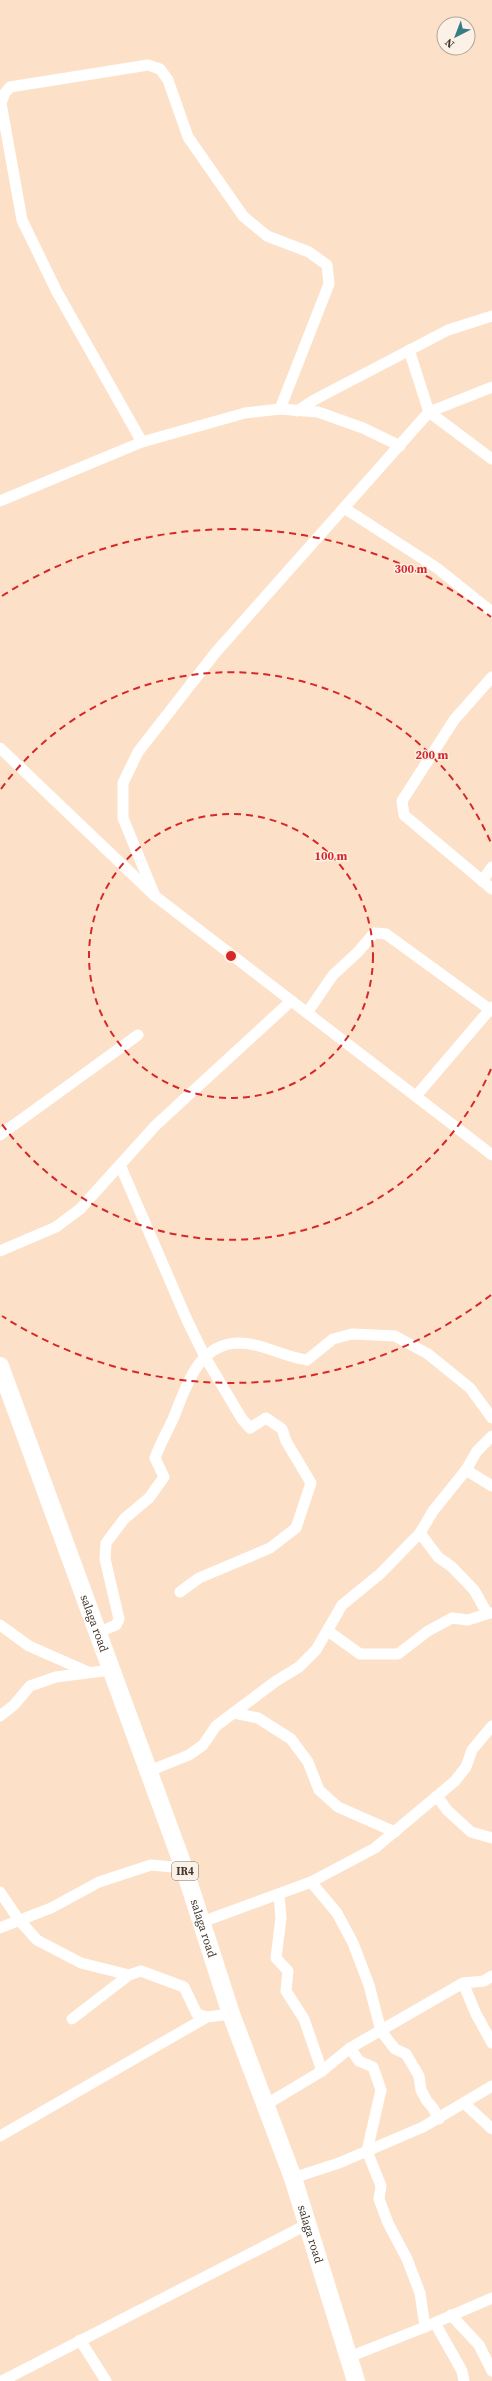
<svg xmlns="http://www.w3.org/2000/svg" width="492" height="2381" font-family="'Source Serif 4',serif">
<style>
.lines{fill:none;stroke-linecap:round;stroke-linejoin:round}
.street{stroke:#fff;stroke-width:11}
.primary{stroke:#fff;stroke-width:18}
.ring{fill:none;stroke:#d62828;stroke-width:2;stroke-dasharray:7 5}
.labels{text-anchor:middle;stroke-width:3;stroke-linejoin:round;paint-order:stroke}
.shield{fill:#fcf1e7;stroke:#796e64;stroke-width:1}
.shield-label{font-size:11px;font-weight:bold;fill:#41362c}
.street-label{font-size:12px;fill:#41362c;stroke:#fcf1e7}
.centre{fill:#d62828;stroke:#fcf1e7;stroke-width:2}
.ring-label{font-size:12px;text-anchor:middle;font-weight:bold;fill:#d62828;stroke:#fcf1e7;stroke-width:3;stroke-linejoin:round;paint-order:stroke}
</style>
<rect width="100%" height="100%" fill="#fce1c8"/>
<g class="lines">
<g class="street">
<polyline points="409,350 429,412 492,459"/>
<polyline points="297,411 314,400 448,330 492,316"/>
<polyline points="142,442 57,292 22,220 1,103 5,93 10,87 148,65 160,69 168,80 188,137 243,216 267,236 309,252 327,265 329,284 280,409"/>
<polyline points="0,501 142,442 245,413 280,409 318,412 363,428 400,446"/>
<polyline points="344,508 437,568 492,612"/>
<polyline points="492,677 454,720 402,801 404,815 492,889"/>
<polyline points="0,748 155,896 492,1155"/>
<polyline points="482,881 492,867"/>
<polyline points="155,896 123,818 123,783 138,752 216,652 429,412 492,387"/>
<polyline points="307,1013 333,975 358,952 374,933 386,934 492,1011"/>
<polyline points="416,1096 492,1007"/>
<polyline points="0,1135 138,1035"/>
<polyline points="120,1165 187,1320 205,1357 242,1419 250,1428 266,1418 282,1429 286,1441 311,1483 296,1528 270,1548 199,1578 180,1592"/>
<polyline points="0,1251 56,1227 80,1209 156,1125 291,1001"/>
<polyline points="466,1470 492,1486"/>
<polyline points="420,1533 438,1557 452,1567 474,1590 487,1613"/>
<polyline points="0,1625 29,1646 88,1672"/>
<polyline points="328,1631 360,1654 398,1654 428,1631 452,1618 468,1620 490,1613"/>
<path d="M97 1633 116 1625 119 1619 105 1559 106 1543 124 1519 149 1498 164 1477 155 1458C160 1444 167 1432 173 1419 186 1388 197 1344 238 1343 262 1343 284 1357 307 1360L333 1339 352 1334 395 1336 428 1354 470 1388 492 1418"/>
<polyline points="234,1713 258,1718 291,1739 308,1762 319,1790 338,1807 395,1832"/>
<polyline points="0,1716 14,1705 30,1686 56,1677 111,1670"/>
<polyline points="149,1771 189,1755 203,1745 216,1726 276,1681 299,1667 316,1650 342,1605 380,1574 420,1533 433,1511 466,1470 477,1451 492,1436"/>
<polyline points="437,1796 447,1810 471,1832 492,1838"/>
<polyline points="311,1882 337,1913 353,1943 369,1985 381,2031 395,2049 406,2054 419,2076 421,2090 427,2101 433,2108 439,2119"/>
<polyline points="0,1892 19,1920 37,1940 81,1963 129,1975 141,1971 184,1987 197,2014 207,2017"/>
<polyline points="279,1895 281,1918 276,1958 288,1971 286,1991 304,2019 322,2071"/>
<polyline points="202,1922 311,1882 375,1848 455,1781 466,1767 472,1750 492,1726"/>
<polyline points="0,1928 51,1908 99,1882 151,1865 184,1868"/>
<polyline points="463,1983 476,2014 492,2043"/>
<polyline points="72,2019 129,1975"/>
<polyline points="350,2048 359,2061 373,2067 381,2090 367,2151 381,2186 379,2199 388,2223 407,2259 420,2293 425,2327"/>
<polyline points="464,2103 492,2129"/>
<polyline points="267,2104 322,2071 350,2048 463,1983 484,1981 492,1976"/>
<polyline points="0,2136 207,2017 231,2014"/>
<polyline points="293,2178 339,2163 423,2127 492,2086"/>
<polyline points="451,2315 479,2345 492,2371"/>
<polyline points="435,2323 462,2371 464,2381"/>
<polyline points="80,2340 106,2381"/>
<polyline points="349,2357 425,2327 492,2298"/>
<polyline points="2,2381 308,2224"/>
</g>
<path class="primary" id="s1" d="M0 1366 184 1868 231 2014 293 2178 356 2381"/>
</g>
<g class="ring">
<circle cx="231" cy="956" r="142"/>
<path d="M491 1069A284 284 0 0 1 1 1123M1 789A284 284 0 0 1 491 843"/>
<path d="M491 1295A427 427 0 0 1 2 1316M2 596A427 427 0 0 1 491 617"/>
</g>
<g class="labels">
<rect class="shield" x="172" y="1862" width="26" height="18" rx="3"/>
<g class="shield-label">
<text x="185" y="1875">IR4</text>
</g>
<g class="street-label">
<text dy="4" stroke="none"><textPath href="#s1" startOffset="274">salaga road</textPath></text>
<text dy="4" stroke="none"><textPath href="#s1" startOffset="598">salaga road</textPath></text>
<text dy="4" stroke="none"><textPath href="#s1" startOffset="922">salaga road</textPath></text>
</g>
</g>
<circle cx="231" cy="956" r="6" class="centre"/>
<g class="ring-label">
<text x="411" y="573">300 m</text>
<text x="432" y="759">200 m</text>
<text x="331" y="860">100 m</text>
</g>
<g transform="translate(456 36) rotate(222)"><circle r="19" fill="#fcf1e7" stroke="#b1a69c"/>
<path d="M0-3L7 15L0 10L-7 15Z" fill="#367d88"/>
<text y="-6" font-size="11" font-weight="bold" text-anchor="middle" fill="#41362c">N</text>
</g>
</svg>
